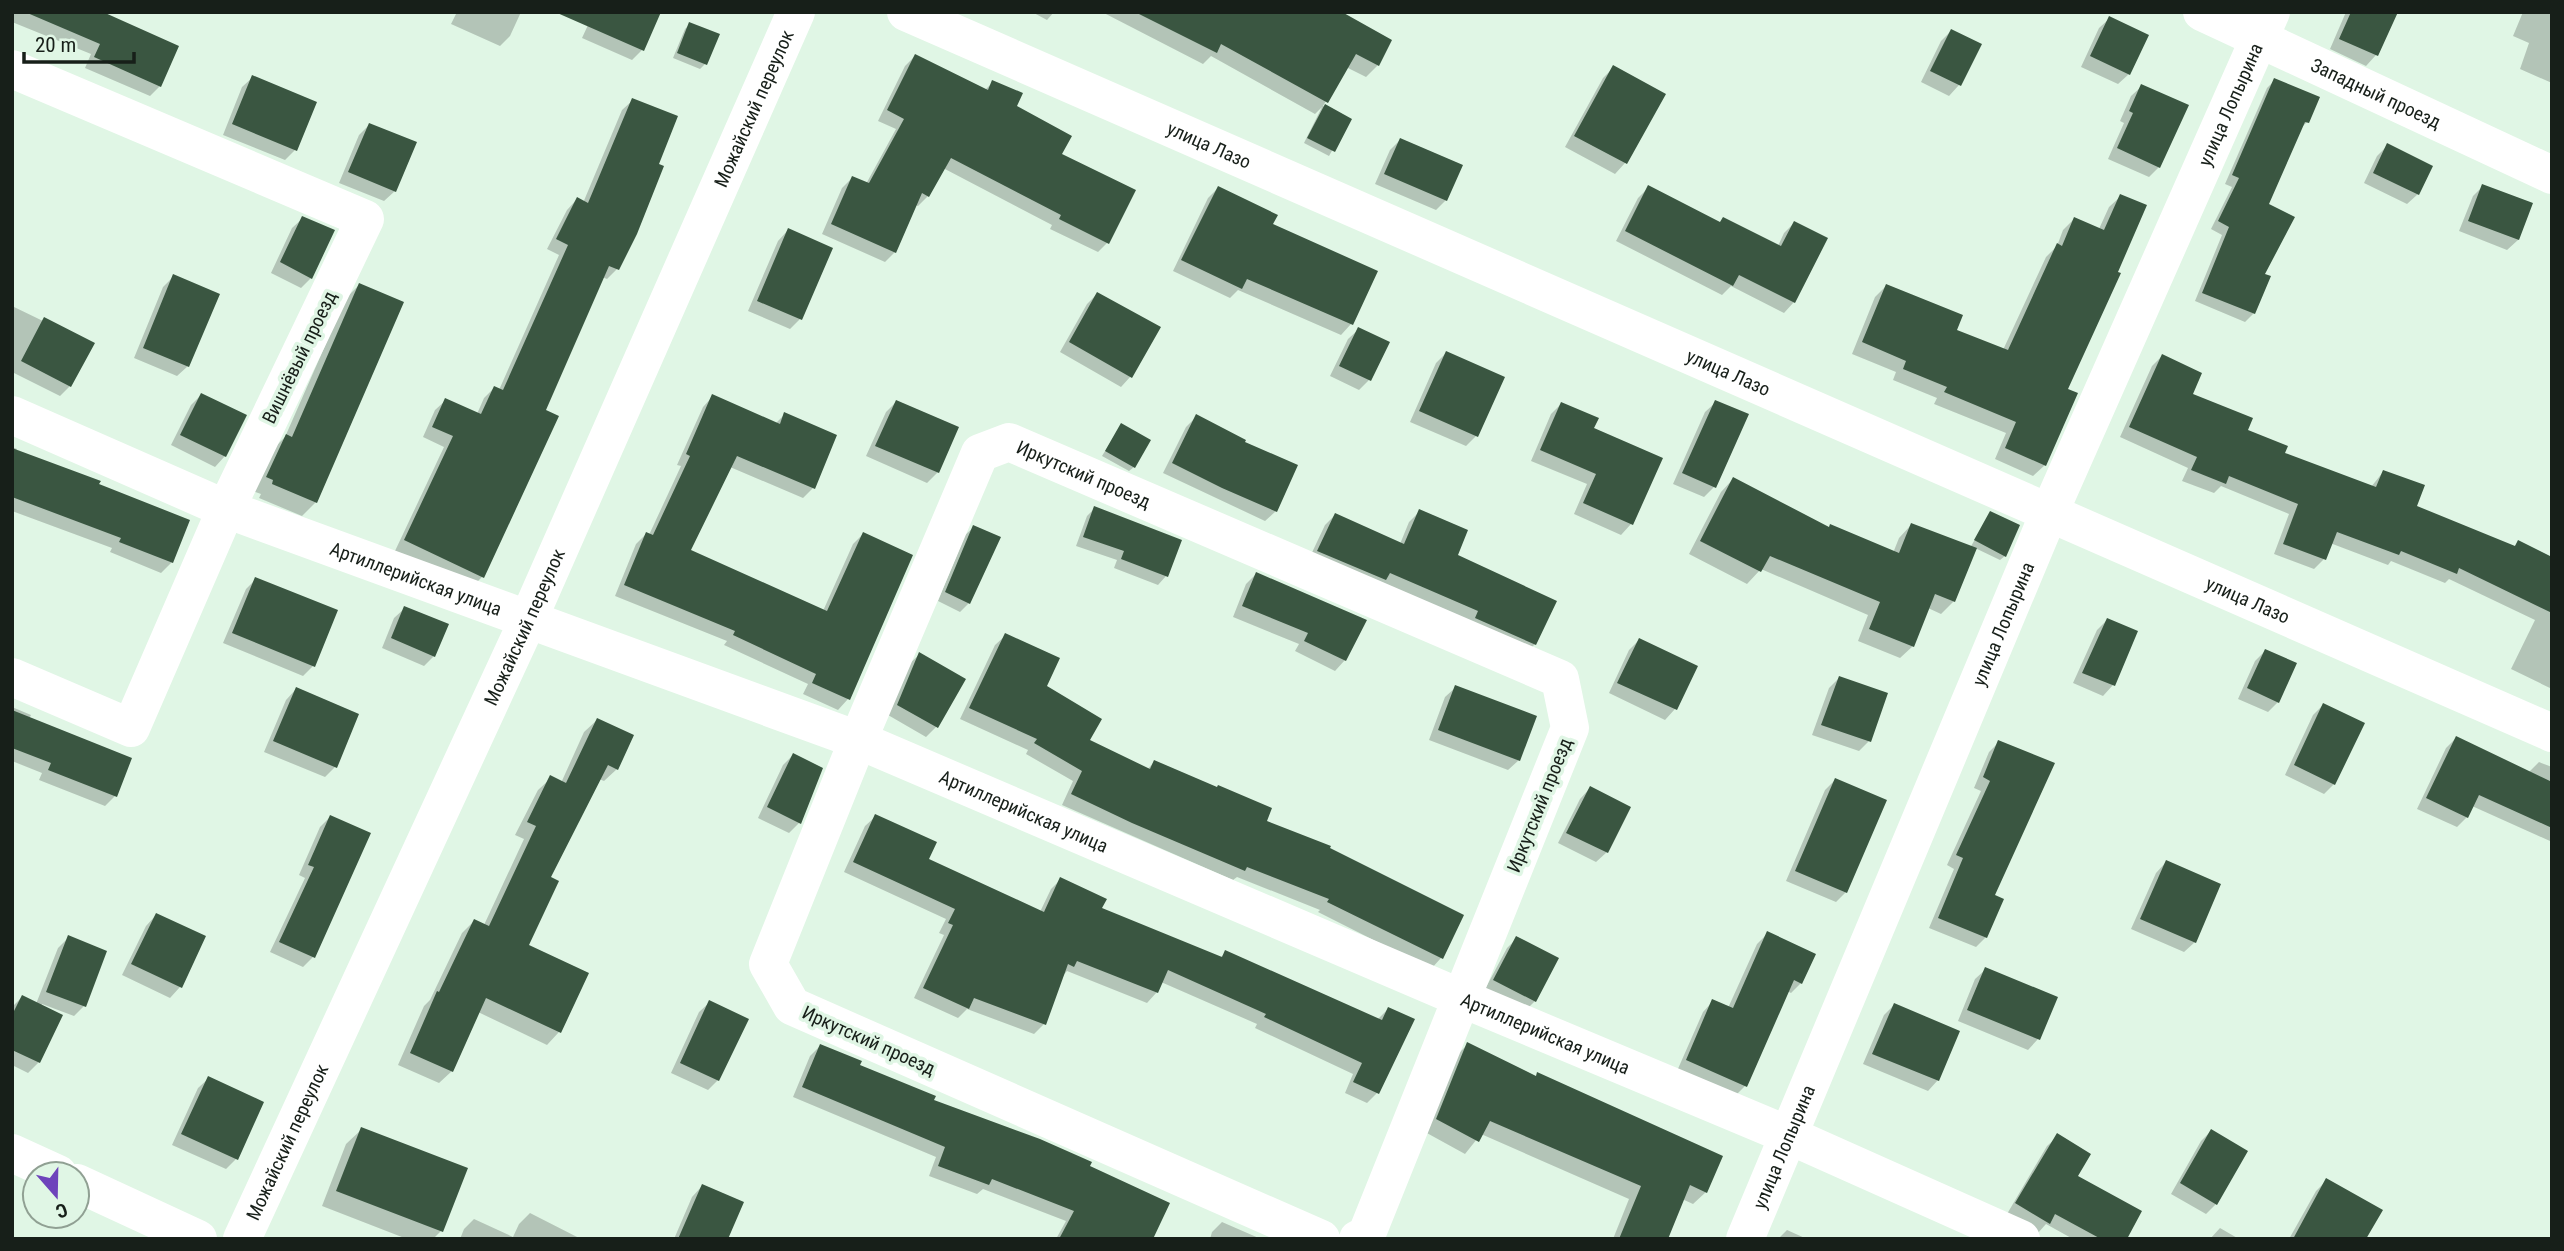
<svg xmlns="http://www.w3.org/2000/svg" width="2564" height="1251" viewBox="0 0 2564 1251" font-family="'Roboto Condensed',sans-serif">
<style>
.shadow{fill:#0003}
.building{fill:#3a5641}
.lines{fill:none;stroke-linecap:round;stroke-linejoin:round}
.street{stroke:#fff;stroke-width:38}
.secondary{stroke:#fff;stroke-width:38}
.labels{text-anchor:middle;stroke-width:7;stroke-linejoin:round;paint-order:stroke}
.street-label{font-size:19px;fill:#171f19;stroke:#e0f6e5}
</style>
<rect width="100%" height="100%" fill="#e0f6e5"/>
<path class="shadow" d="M12 12H98L160 86 150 96 85 68 91 54 12 22Z
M457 12H521L510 36 500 46 451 24Z
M594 12 642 50 632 60 582 38Z
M1032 12H1054L1047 20Z
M1102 12H1293L1378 65 1366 77 1346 67 1323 106 1350 119 1329 156 1304 143 1322 107 1315 114 1211 56 1203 64Z
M2346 12H2396L2376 55 2366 66 2330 49Z
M2523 12H2552V83L2520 69 2529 43 2513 36Z
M2110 18 2129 74 2118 84 2081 67 2099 28Z
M690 24 717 35 705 64 700 69 673 58 685 29Z
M1951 31 1979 44 1959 85 1949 96 1921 82 1941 41Z
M915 56 985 90 992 83 1060 155 1108 242 1098 252 1050 229 1052 225 943 168 928 196 918 206 915 205 895 252 885 262 822 234 842 188 852 178 866 184 896 129 878 121 905 66Z
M1614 67 1663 94 1625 163 1615 174 1565 147 1603 78Z
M253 77 295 150 285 160 223 135 242 87Z
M2275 80 2307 122 2299 130 2266 204 2262 274 2269 277 2254 313 2245 322 2195 301 2222 235 2211 229 2232 187 2225 184 2267 88Z
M2142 86 2159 167 2149 177 2108 159 2124 123 2120 121 2131 96Z
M633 100 617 269 607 279 602 277 544 411 482 577 472 587 395 551 444 447 423 437 435 410 446 400 477 414 484 398 494 388 499 390 559 255 547 249 567 210 577 199 583 203 622 110Z
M369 125 395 191 384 201 339 183 359 135Z
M1400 140 1446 200 1436 210 1375 184 1390 150Z
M2387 146 2418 194 2407 204 2364 183 2377 156Z
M2483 186 2531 204 2518 240 2507 250 2459 231 2473 196Z
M1218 188 1271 225 1375 272 1351 324 1341 335 1238 290 1230 298 1173 271 1208 198Z
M1648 188 1719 223 1778 246 1784 233 1794 223V302L1784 313 1731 286 1722 295 1616 241 1638 198Z
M2121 196 2045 465 2033 476 1995 459 2006 433 1934 404 1937 398 1893 380 1896 372 1852 354 1875 297 1886 286 1954 331 2003 350 2046 257 2057 246 2063 230 2074 219 2099 229 2109 207Z
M303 218 311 278 301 288 271 273 292 228Z
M788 230 800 319 790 329 748 311 778 241Z
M173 277 188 366 177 376 134 358 163 287Z
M359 285 316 502 302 516 259 498 261 494 253 491 273 449 285 437 346 298Z
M1097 294 1131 376 1121 387 1060 352 1087 304Z
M12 306 43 321 70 386 60 396 12 372Z
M1359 329 1369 380 1359 390 1330 376 1348 339Z
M1446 353 1476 436 1466 446 1410 422 1436 363Z
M2162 356 2191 395 2282 454 2371 487 2383 472 2415 507 2513 548 2518 542 2552 559V689L2511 669 2535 620 2449 579 2445 583 2391 561 2388 565 2330 543 2324 559 2314 569 2274 554 2289 514 2221 486 2214 493 2182 481 2188 468 2120 437 2152 366Z
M201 395 225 456 215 467 171 445 191 405Z
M713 396 775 424 785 414 813 488 803 498 730 467 688 551 823 611 853 544 863 534 911 556 848 699 838 710 803 694 808 684 724 645 727 641 615 596 636 544 646 534 649 535 681 466 677 465 703 407Z
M896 402 938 472 927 483 866 456 886 412Z
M1716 402 1714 487 1704 497 1673 484 1705 412Z
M1561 404 1592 429 1660 459 1631 524 1621 535 1574 514 1587 484 1531 461 1551 414Z
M1196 417 1276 511 1265 521 1163 473 1186 427Z
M1121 425 1134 467 1129 471 1102 456Z
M12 447 17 449 15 452 97 485 172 562 161 573 110 552 112 548 12 511Z
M1733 479 1828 528 1893 553 1899 538 1911 525 1970 548 1990 513 2005 556 2000 560 1975 548 1954 601 1941 614 1928 608 1913 646 1900 658 1858 641 1868 615 1761 569 1747 584 1689 554 1721 492Z
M1095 508 1180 541 1166 576 1158 585 1114 568 1117 560 1076 546 1087 516Z
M1420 511 1455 556 1535 644 1525 654 1308 561 1325 525 1335 515 1400 544 1409 522Z
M974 527 998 538 969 603 960 612 938 601 965 535Z
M1256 574 1345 660 1335 671 1295 651 1299 644 1233 617 1246 584Z
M256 579 313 666 303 676 223 643 246 589Z
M405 608 434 656 424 666 382 648 394 618Z
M2107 620 2136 632 2113 685 2103 696 2073 683 2097 630Z
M1006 635 1087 741 1147 770 1154 762 1264 822 1328 849 1462 915 1441 958 1431 969 1318 912 1320 910 1237 877 1233 880 1062 805 1073 781 1026 754 1028 750 960 719 995 645Z
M1639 640 1695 667 1675 709 1665 720 1609 693 1629 650Z
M2265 651 2278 702 2268 712 2238 699 2255 661Z
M920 654 964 679 936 727 926 737 888 715 909 664Z
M1839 678 1869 741 1859 751 1812 735 1829 688Z
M1456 687 1519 760 1508 770 1429 740 1445 697Z
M296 689 335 767 325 777 264 752 286 700Z
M2323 705 2334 784 2324 794 2285 775 2313 715Z
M12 707 31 715 29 719 115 796 105 806 39 780 42 773 12 761Z
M597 720 617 769 604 781 599 779 549 878 527 945 587 974 559 1032 547 1045 478 1012 452 1071 439 1083 398 1065 424 1006 430 1000 462 933 474 921 484 925 524 839 515 835 538 790 551 778 561 783 584 732Z
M2456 738 2528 773 2539 762 2552 767V839L2550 841 2472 806 2467 817 2457 827 2417 809 2446 748Z
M1999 742 1992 896 1986 937 1976 947 1929 928 1954 869 1947 865 1981 791 1974 788 1989 752Z
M793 755 799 823 789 833 758 818 783 765Z
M1835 780 1846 892 1836 902 1786 881 1825 790Z
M1590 788 1607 852 1596 862 1558 843 1580 799Z
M876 816 926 860 1040 912 1051 889 1061 879 1100 909 1220 958 1226 952 1377 1020 1388 1009 1377 1093 1367 1103 1345 1093 1353 1074 1255 1028 1257 1024 1161 982 1157 992 1147 1003 1067 971 1062 977 1044 1024 1034 1034 967 1009 958 1018 914 998 944 935 939 933 946 919 844 872 865 826Z
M330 817 313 957 303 967 270 952 305 878 299 875 320 827Z
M2166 862 2195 942 2184 952 2131 929 2156 873Z
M156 915 204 937 180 987 170 998 122 975 146 926Z
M1767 934 1801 983 1791 993 1787 991 1745 1086 1735 1096 1677 1071 1703 1012 1713 1001 1728 1008 1757 944Z
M69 937 84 1006 74 1016 42 1004 41 1007 61 1016 39 1062 28 1073 12 1065V1007L22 997 36 1004 58 948Z
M1517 938 1557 958 1535 1001 1524 1012 1484 991 1507 948Z
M1986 969 2055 998 2038 1039 2028 1050 1958 1021 1975 979Z
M710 1002 718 1080 708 1090 671 1073 699 1012Z
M1894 1005 1938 1080 1928 1091 1863 1064 1884 1015Z
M1468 1044 1706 1192 1693 1204 1682 1199 1666 1239H1613L1629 1199 1481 1134 1465 1154 1425 1132 1455 1057Z
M820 1046 932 1101 1088 1167 1151 1239H1056L1066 1221 983 1189 977 1194 929 1176 936 1157 793 1097 810 1056Z
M209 1078 236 1159 226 1169 172 1145 198 1088Z
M362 1129 441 1231 433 1239H407L322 1206 346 1144Z
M2211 1131 2216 1204 2206 1214 2171 1194 2201 1141Z
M2058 1136 2075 1177 2125 1239H2073L2046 1224 2038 1233 2007 1214 2047 1146Z
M2326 1181 2364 1239H2289L2316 1191Z
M702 1186 726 1239H674L692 1197Z
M530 1213 581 1239H460L464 1229 474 1219 513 1237 519 1224Z
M1222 1222 1261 1239H1210L1212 1232Z
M2220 1228 2239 1239H2210Z
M1787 1230 1807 1239H1778Z"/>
<path class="building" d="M25 12H103L179 46 161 87 94 57 100 44Z
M555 12H661L644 51Z
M1135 12H1342L1392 40 1379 66 1356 54 1328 103 1221 44 1217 53Z
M2351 12H2398L2378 56 2339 39Z
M2109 16 2149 35 2130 75 2090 56Z
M689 22 720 34 707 65 677 53Z
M1951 29 1982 44 1961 86 1930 71Z
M915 54 988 90 992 80 1023 93 1017 106 1072 136 1062 154 1136 190 1109 244 1059 219 1061 215 951 158 929 197 922 193 896 253 831 224 852 176 869 183 904 119 887 110Z
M1613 65 1666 94 1627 164 1574 136Z
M252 75 317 102 297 151 232 124Z
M2274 78 2320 97 2309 123 2305 122 2269 204 2295 217 2265 274 2271 276 2255 314 2202 293 2229 227 2218 221 2239 178 2232 175Z
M2141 84 2189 105 2160 168 2117 148 2133 113 2129 111Z
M632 98 678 116 659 164 664 166 637 234 619 270 609 266 546 410 559 416 484 578 404 540 453 436 432 427 445 398 481 414 494 386 503 390 568 245 556 239 577 197 588 203Z
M1325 104 1352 119 1335 152 1307 138Z
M369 123 417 142 396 192 348 172Z
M1400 138 1463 165 1447 201 1384 174Z
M2387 143 2433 166 2419 195 2373 173Z
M2482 184 2533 203 2519 240 2468 221Z
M1648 185 1720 222 1723 217 1781 246 1794 221 1828 238 1795 303 1739 275 1733 286 1625 231Z
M1218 186 1278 215 1273 224 1378 271 1353 325 1247 279 1242 289 1181 260Z
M2120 194 2147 205 2118 272 2121 273 2068 389 2078 393 2046 466 2005 448 2016 422 1944 392 1947 387 1903 369 1906 361 1862 342 1886 284 1963 315 1957 330 2008 350 2057 243 2062 246 2074 217 2104 230Z
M302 216 335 230 312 279 280 262Z
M788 228 833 248 802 320 757 301Z
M173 274 220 294 189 367 143 348Z
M359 283 404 302 317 503 272 484 273 480 266 477 286 434 292 437Z
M1097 292 1161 327 1132 378 1069 342Z
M44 317 95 343 71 387 21 361Z
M1358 327 1390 342 1371 381 1339 366Z
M1446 351 1505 377 1478 437 1419 411Z
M2162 354 2202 373 2193 394 2253 418 2248 430 2288 446 2285 453 2376 487 2383 470 2425 485 2417 506 2515 546 2518 540 2552 557V613L2459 568 2457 574 2401 551 2399 555 2337 532 2326 560 2283 544 2298 504 2229 476 2226 484 2191 470 2197 457 2129 427Z
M201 393 247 415 226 457 180 435Z
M712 394 780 424 784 412 837 435 815 489 737 456 691 550 827 611 863 532 913 555 850 700 812 683 816 674 733 635 735 631 624 585 646 532 653 535 690 456 686 454Z
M896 400 959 427 939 473 875 446Z
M1715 400 1749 414 1716 488 1682 473Z
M1561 402 1599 418 1594 428 1663 458 1633 525 1583 503 1596 474 1540 450Z
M1196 414 1246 440 1245 442 1298 465 1277 512 1222 488 1172 463Z
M1121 423 1151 440 1135 468 1105 451Z
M12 448 101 481 99 484 190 520 173 563 119 542 121 538 12 497Z
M1733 477 1829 527 1830 524 1899 553 1911 523 1977 548 1955 602 1935 594 1914 647 1869 629 1880 602 1770 556 1761 572 1700 541Z
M1094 506 1182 540 1168 577 1121 559 1124 551 1083 537Z
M1419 509 1468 530 1458 555 1557 601 1536 645 1475 618 1478 611 1390 573 1386 580 1317 551 1335 513 1404 544Z
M1990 511 2020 525 2006 557 1974 540Z
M973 525 1001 537 970 604 945 592Z
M1256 572 1367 620 1346 661 1304 641 1308 633 1242 606Z
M255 577 338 610 315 667 232 633Z
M404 606 449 624 435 657 391 638Z
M2107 618 2138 631 2115 686 2082 673Z
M1005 633 1060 658 1047 686 1102 719 1090 740 1150 769 1154 760 1217 787 1218 785 1272 808 1267 821 1331 846 1330 848 1464 915 1443 959 1327 902 1329 899 1247 867 1245 871 1132 823 1071 794 1082 771 1034 743 1037 739 969 708Z
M1639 638 1698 666 1677 710 1617 683Z
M2265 649 2297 663 2279 703 2247 688Z
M919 652 966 679 938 728 897 705Z
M1839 676 1888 693 1871 742 1821 725Z
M1455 685 1537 716 1520 761 1438 730Z
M296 687 359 714 337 768 273 741Z
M2323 703 2365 723 2335 785 2294 765Z
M12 710 132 758 117 797 48 770 51 763 12 748Z
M597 718 634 735 618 770 608 765 551 877 559 881 529 945 589 973 561 1033 486 998 453 1072 410 1053 437 991 439 992 474 919 489 926 536 826 527 822 550 775 566 783Z
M2456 736 2552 782V828L2479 795 2468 818 2426 798Z
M1998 740 2055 763 1995 895 2004 899 1987 938 1938 918 1963 858 1956 855 1990 781 1983 777Z
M793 753 823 768 801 824 767 807Z
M1835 778 1887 800 1847 893 1795 871Z
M1590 786 1631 807 1608 853 1566 833Z
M875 814 937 842 929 859 1044 912 1060 877 1107 899 1102 908 1222 957 1225 950 1382 1020 1388 1007 1415 1019 1379 1094 1353 1082 1362 1063 1264 1017 1266 1014 1168 970 1158 993 1077 961 1074 967 1068 964 1046 1025 974 998 969 1009 923 988 953 925 948 923 955 909 853 862Z
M330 815 371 833 315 958 279 942 314 867 308 865Z
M2166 860 2221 884 2196 943 2140 919Z
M156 913 206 936 182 988 131 964Z
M1767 931 1816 954 1802 984 1794 980 1747 1087 1686 1060 1712 999 1733 1008Z
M68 935 107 951 86 1007 46 992Z
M1516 936 1559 958 1536 1002 1493 980Z
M1985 967 2058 997 2040 1040 1967 1010Z
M22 995 63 1015 40 1063 12 1050V1015Z
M709 1000 749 1019 719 1081 680 1063Z
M1894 1003 1960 1031 1939 1081 1872 1054Z
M1467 1042 1536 1076 1537 1072 1723 1156 1707 1193 1690 1185 1668 1239H1619L1641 1186 1490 1121 1479 1142 1436 1119Z
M820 1044 862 1061 860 1065 936 1096 934 1100 1040 1139 1092 1162 1090 1166 1170 1203 1153 1239H1059L1074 1211 992 1179 989 1185 938 1166 945 1147 802 1087Z
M208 1076 264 1102 238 1160 181 1134Z
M361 1127 468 1168 443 1232 336 1191Z
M2211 1129 2248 1151 2217 1205 2180 1183Z
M2057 1133 2091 1154 2078 1176 2142 1211 2127 1239H2101L2055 1214 2050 1224 2015 1203Z
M2326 1178 2383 1210 2366 1239H2293Z
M702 1184 744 1202 728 1239H678Z"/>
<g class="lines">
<g class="street">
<path id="s1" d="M906 12 2552 733"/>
<path id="s2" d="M2202 12 2552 175"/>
<path d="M12 69 365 219 226 509 131 728 12 677"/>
<path id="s3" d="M12 415 226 509 858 740 1461 998 1788 1135 2021 1239"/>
<path id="s4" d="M1321 1239 792 1006 768 964 858 740 980 453 1009 442 1560 679 1570 728 1366 1236 1358 1239"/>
<path id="s5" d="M1745 1239 2050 511 2271 12"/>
</g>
<g class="secondary">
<path d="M12 1153 58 1174"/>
<path d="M77 1183 198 1239"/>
<path id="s6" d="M242 1239 528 620 796 12"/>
</g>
</g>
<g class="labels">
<g class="street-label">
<text dy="7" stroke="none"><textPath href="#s2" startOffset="192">Западный проезд</textPath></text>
<text dy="7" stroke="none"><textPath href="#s5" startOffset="1234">улица Лопырина</textPath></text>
<text dy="7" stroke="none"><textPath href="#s6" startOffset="1241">Можайский переулок</textPath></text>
<text dy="7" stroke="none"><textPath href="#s1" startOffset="331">улица Лазо</textPath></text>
<text transform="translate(299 357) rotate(-64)" y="7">Вишнёвый проезд</text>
<text dy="7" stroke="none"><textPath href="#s1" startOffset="898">улица Лазо</textPath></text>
<text dy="7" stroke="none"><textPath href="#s4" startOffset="1292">Иркутский проезд</textPath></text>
<text dy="7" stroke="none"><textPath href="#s3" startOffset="436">Артиллерийская улица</textPath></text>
<text dy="7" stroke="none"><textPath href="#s1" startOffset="1465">улица Лазо</textPath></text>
<text dy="7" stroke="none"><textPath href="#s5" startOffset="667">улица Лопырина</textPath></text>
<text dy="7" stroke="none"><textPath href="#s6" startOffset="674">Можайский переулок</textPath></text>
<text transform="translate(1539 805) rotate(-68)" y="7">Иркутский проезд</text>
<text dy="7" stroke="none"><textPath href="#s3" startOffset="1087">Артиллерийская улица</textPath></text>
<text dy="7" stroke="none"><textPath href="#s3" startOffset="1654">Артиллерийская улица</textPath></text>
<text transform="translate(869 1040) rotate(24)" y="7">Иркутский проезд</text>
<text dy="7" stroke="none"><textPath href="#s6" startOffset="107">Можайский переулок</textPath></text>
<text dy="7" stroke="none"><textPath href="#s5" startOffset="100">улица Лопырина</textPath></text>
</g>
</g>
<rect width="2564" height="1251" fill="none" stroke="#171f19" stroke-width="28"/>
<g transform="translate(56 1195) rotate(160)"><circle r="33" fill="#e0f6e5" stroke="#90a093" stroke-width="2"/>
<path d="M0-5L12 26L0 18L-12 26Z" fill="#6e43bb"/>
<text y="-10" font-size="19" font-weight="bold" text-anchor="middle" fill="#171f19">С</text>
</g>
<path d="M24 52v10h110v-10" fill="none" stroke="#171f19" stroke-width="3.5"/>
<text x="35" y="52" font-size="21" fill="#171f19" stroke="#e0f6e5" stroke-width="5" paint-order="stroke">20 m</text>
</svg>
